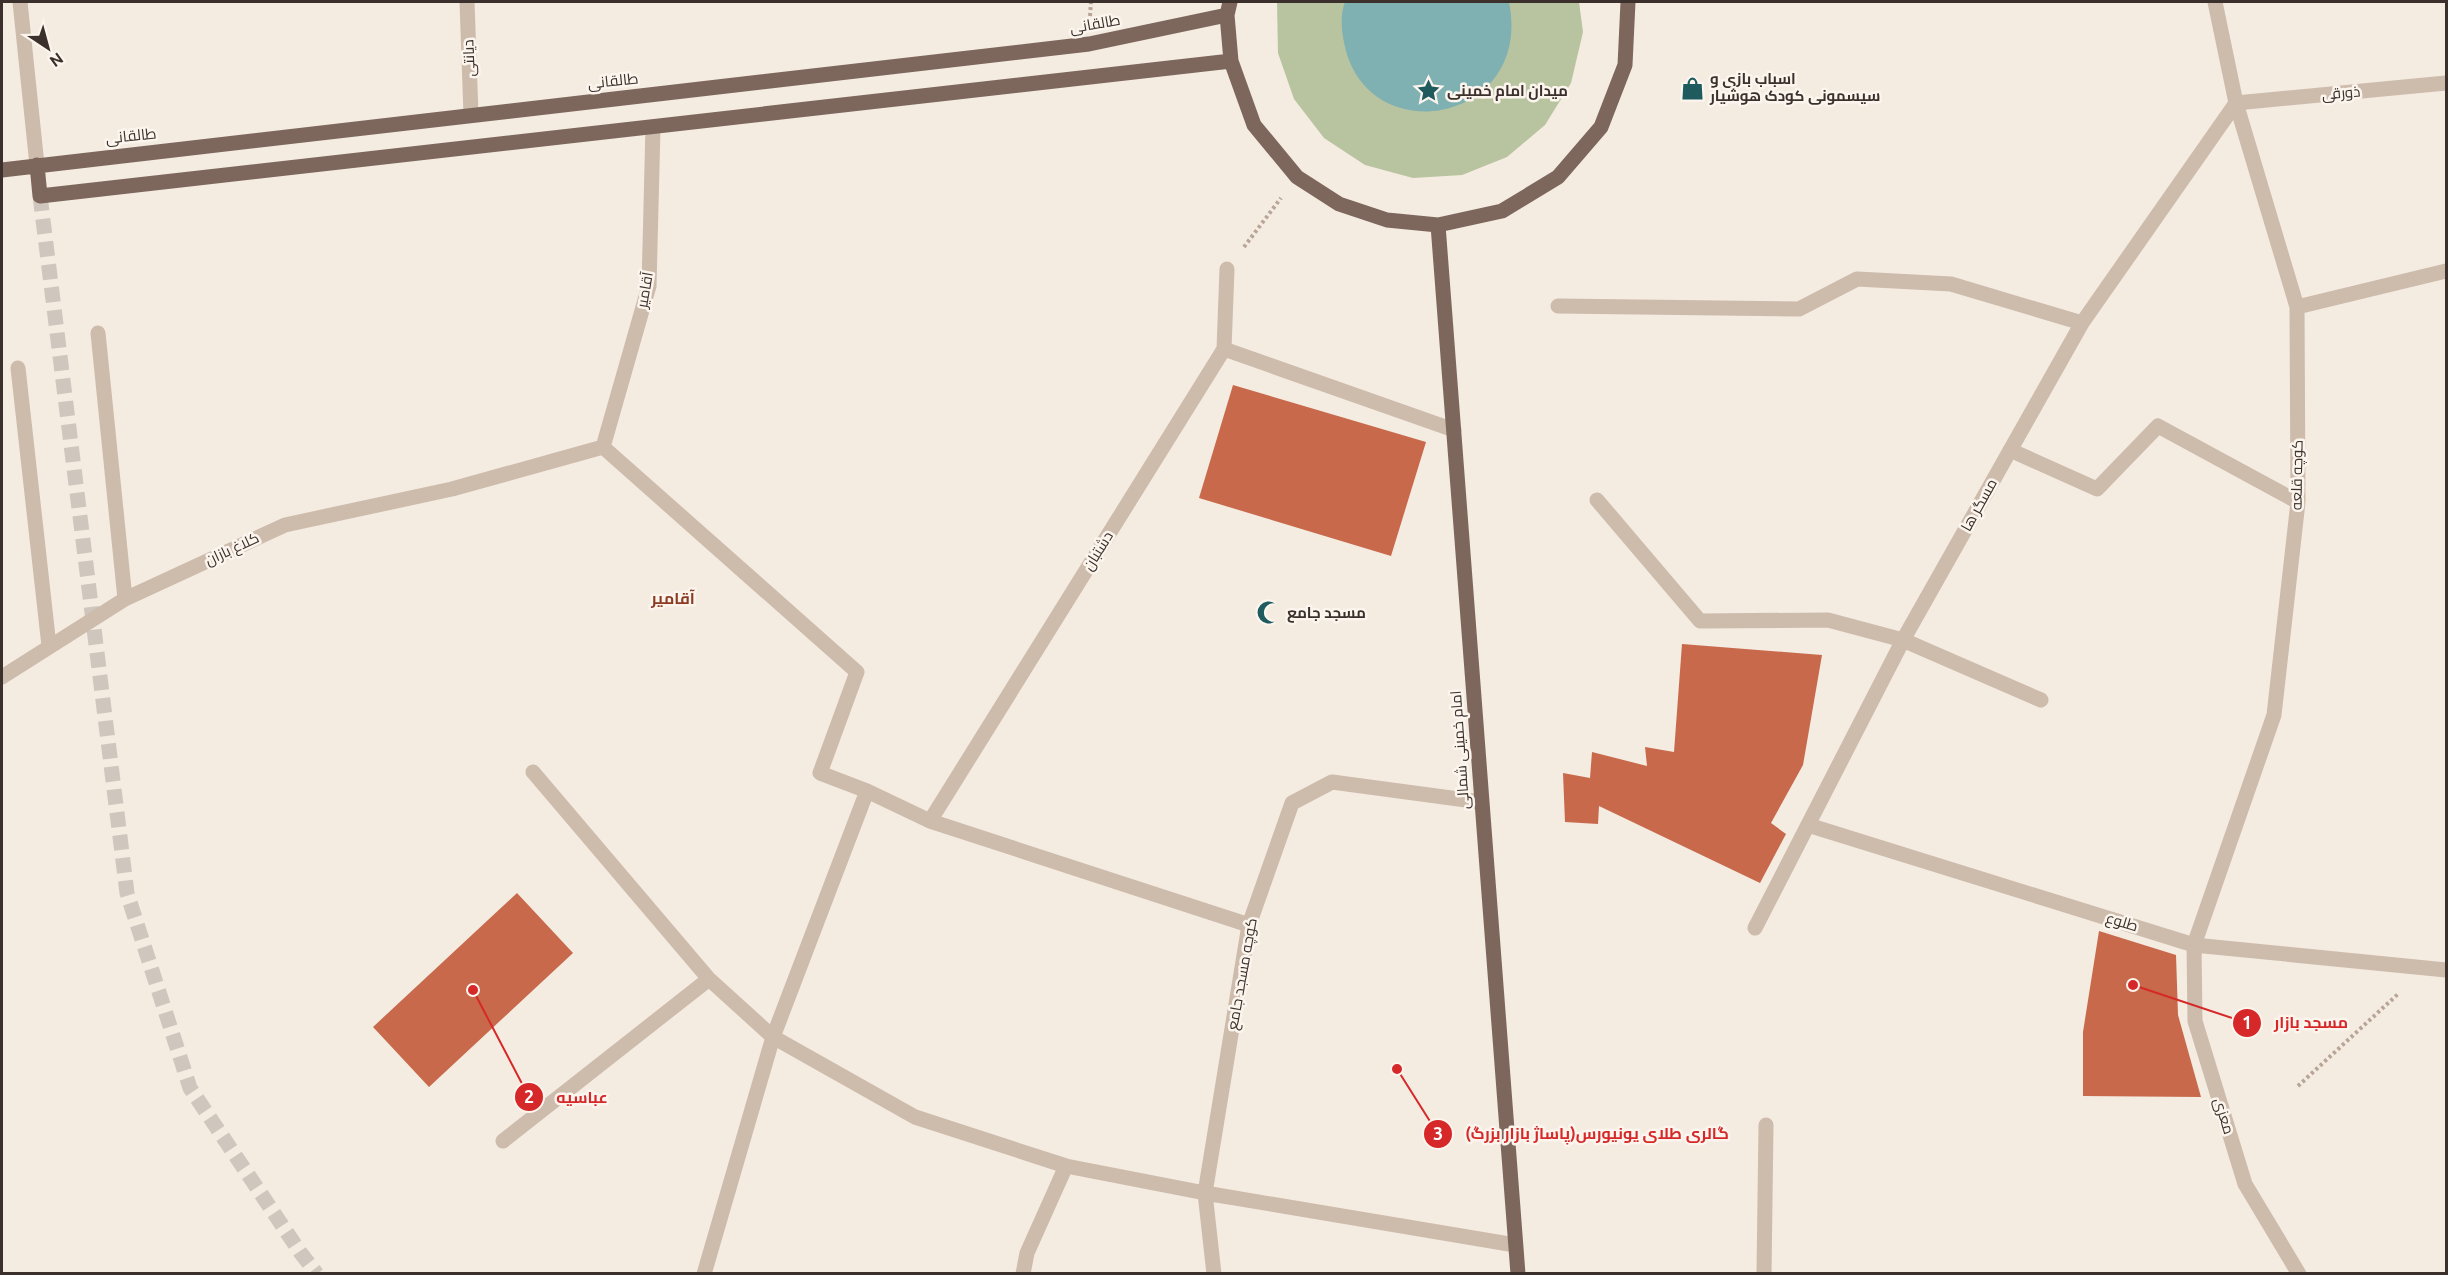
<svg xmlns="http://www.w3.org/2000/svg" width="2448" height="1275" viewBox="0 0 2448 1275" font-family="Ubuntu,Cairo,sans-serif">
<style>
.green{fill:#b8c4a0}
.water{fill:#7fb0b2}
.building{fill:#c8694b}
.lines{fill:none;stroke-linecap:round;stroke-linejoin:round}
.major-tunnel{stroke:#cfc6bd;stroke-width:15;stroke-dasharray:15 8;stroke-linecap:butt}
.path{stroke:#b9a596;stroke-width:4;stroke-dasharray:3 3;stroke-linecap:butt}
.minor{stroke:#cdbbac;stroke-width:15}
.major{stroke:#7d675c;stroke-width:15}
.labels{text-anchor:middle;stroke-width:5;stroke-linejoin:round;paint-order:stroke}
.street-label{font-size:15px;fill:#3b302b;stroke:#fbf5ee}
.poi-label{font-size:15px;font-weight:bold;fill:#3b302b;stroke:#fbf5ee;text-anchor:start}
.neighbourhood-label{font-size:16px;font-weight:bold;fill:#8c3b22;stroke:#fbf5ee}
.leader{fill:none;stroke:#d62828;stroke-width:2}
.callout-dot{fill:#d62828;stroke:#fbf5ee;stroke-width:2}
.mark-label{font-size:18px;text-anchor:middle;font-weight:bold;fill:#fff}
.callout-label{font-size:16px;text-anchor:middle;font-weight:bold;fill:#d62828;stroke:#fbf5ee;stroke-width:5;stroke-linejoin:round;paint-order:stroke}
</style>
<rect width="100%" height="100%" fill="#f4ebe1"/>
<path class="green" d="M1277 2H1579L1583 32 1571 83 1545 125 1507 157 1462 175 1413 178 1365 165 1324 138 1294 99 1278 53Z"/>
<path class="water" d="M1345 2H1509C1533 120 1374 152 1346 51 1342 36 1339 17 1345 2Z"/>
<path class="building" d="M1233 385 1426 442 1391 556 1199 498Z
M1682 644 1822 655 1803 765 1771 823 1786 834 1760 883 1599 806 1598 824 1565 822 1563 773 1590 778 1592 752 1647 766 1645 747 1674 752Z
M517 893 573 953 429 1087 373 1027Z
M2099 931 2176 955 2178 1015 2201 1097 2083 1096V1032Z"/>
<g class="lines">
<path class="major-tunnel" d="M40 196 127 893 190 1088 300 1252 317 1274"/>
<path class="path" d="M1090 16 1091 2
M1244 247 1281 198
M2298 1086 2398 994"/>
<path class="minor" d="M20 2 37 165
M467 2 471 115
M2215 2 2236 103 2297 307 2298 502 2274 715 2194 945 2195 1021 2245 1184 2299 1274
M2236 103 2446 83
M1558 306 1799 309 1857 279 1951 284 2082 323
M2297 307 2446 271
M98 333 125 599 285 525 452 489 603 447
M1224 349 1454 430
M18 368 49 646
M603 447 857 672 820 773 867 791 930 821 1249 925
M603 447 649 286 653 127
M2010 450 2097 489 2158 426 2298 502
M1597 500 1700 621 1828 620 1903 640 2041 700
M2 677 125 599
M533 772 709 979 773 1037 915 1117 1066 1166 1205 1193 1515 1245
M930 821 1224 349 1227 269
M1808 825 2194 945 2446 970
M1755 928 1903 640 2082 323 2236 103
M503 1141 709 979
M704 1274 773 1037 867 791
M1023 1274 1027 1253 1066 1166
M1214 1274 1205 1193 1249 925 1292 803 1332 782 1481 802
M1764 1274 1766 1125"/>
<path class="major" d="M1230 2 1227 15 1231 61 1254 125 1297 177 1339 204 1387 220 1438 225 1502 211 1558 177 1601 127 1625 65 1628 2
M37 165 40 196 1231 61
M2 170 1089 44 1227 15
M1438 225 1518 1274"/>
</g>
<defs>
<symbol id="shop-bare" viewBox="-9 -9 18 18"><path d="M-5-2.5h2.3a2.7 3.5 0 0 1 5.4 0H5L5.5 6h-11ZM-1.5-2.5h3a1.5 2.3 0 0 0-3 0Z" fill="#1f5a5e" stroke="#fbf5ee" stroke-width="2.5" paint-order="stroke"/></symbol>
<symbol id="sight-bare" viewBox="-9 -9 18 18"><path d="M0-6L1.8-2.2L6-1.7L2.9 1.2L3.7 5.4L0 3.3L-3.7 5.4L-2.9 1.2L-6-1.7L-1.8-2.2Z" fill="#1f5a5e" stroke="#fbf5ee" stroke-width="2.5" paint-order="stroke"/></symbol>
<symbol id="mosque-bare" viewBox="-9 -9 18 18"><path d="M3.5-4.9A6 6 0 1 0 3.5 4.9A5 5 0 1 1 3.5-4.9Z" fill="#1f5a5e" stroke="#fbf5ee" stroke-width="2.5" paint-order="stroke"/></symbol>
</defs>
<g fill-rule="evenodd">
<use href="#shop-bare" x="1676" y="72" width="33" height="33"/>
<use href="#sight-bare" x="1412" y="74" width="33" height="33"/>
<use href="#mosque-bare" x="1252" y="596" width="33" height="33"/>
</g>
<g class="labels">
<g class="street-label">
<text transform="translate(1095 24) rotate(-10)" y="5">طالقانی</text>
<text transform="translate(469 58) rotate(-92)" y="5">دیانتی</text>
<text transform="translate(613 81) rotate(-6)" y="5">طالقانی</text>
<text transform="translate(2341 93) rotate(-5)" y="5">ذورقی</text>
<text transform="translate(131 136) rotate(-6)" y="5">طالقانی</text>
<text transform="translate(645 290) rotate(-80)" y="5">آقامیر</text>
<text transform="translate(2297 475) rotate(-89)" y="5">کوچه قلعه</text>
<text transform="translate(1979 505) rotate(-61)" y="5">مسگر ها</text>
<text transform="translate(232 549) rotate(-25)" y="5">کلاغ بازان</text>
<text transform="translate(1098 551) rotate(-58)" y="5">دشتبان</text>
<text transform="translate(1460 750) rotate(-94)" y="5">امام خمینی شمالی</text>
<text transform="translate(2122 922) rotate(17)" y="5">طلوع</text>
<text transform="translate(1242 974) rotate(-80)" y="5">کوچه مسجد جامع</text>
<text transform="translate(2224 1116) rotate(73)" y="5">معزی</text>
</g>
<g class="poi-label">
<text x="1710" y="84">اسباب بازی و<tspan x="1710" dy="17">سیسمونی کودک هوشیار</tspan></text>
<text x="1447" y="96">میدان امام خمینی</text>
<text x="1287" y="618">مسجد جامع</text>
</g>
<g class="neighbourhood-label">
<text x="673" y="604">آقامیر</text>
</g>
</g>
<path class="leader" d="M2133 985L2247 1023M473 990L529 1097M1397 1069L1438 1134"/>
<g class="callout-dot">
<circle cx="2133" cy="985" r="6"/>
<circle cx="473" cy="990" r="6"/>
<circle cx="1397" cy="1069" r="6"/>
<circle cx="2247" cy="1023" r="15"/>
<circle cx="529" cy="1097" r="15"/>
<circle cx="1438" cy="1134" r="15"/>
</g>
<g class="mark-label">
<text x="2247" y="1029">1</text>
<text x="529" y="1103">2</text>
<text x="1438" y="1140">3</text>
</g>
<g class="callout-label">
<text x="2311" y="1028">مسجد بازار</text>
<text x="582" y="1103">عباسیه</text>
<text x="1597" y="1139">گالری طلای یونیورس(پاساژ بازار بزرگ)</text>
</g>
<rect width="2448" height="1275" fill="none" stroke="#3b302b" stroke-width="6"/>
<g transform="translate(48 48) rotate(144)" stroke="#fbf5ee" stroke-width="4.5" paint-order="stroke">
<path d="M0-4.5L10 22L0 15L-10 22Z" fill="#3b302b"/>
<text y="-9" font-size="16" font-weight="bold" text-anchor="middle" fill="#3b302b">N</text>
</g>
</svg>
